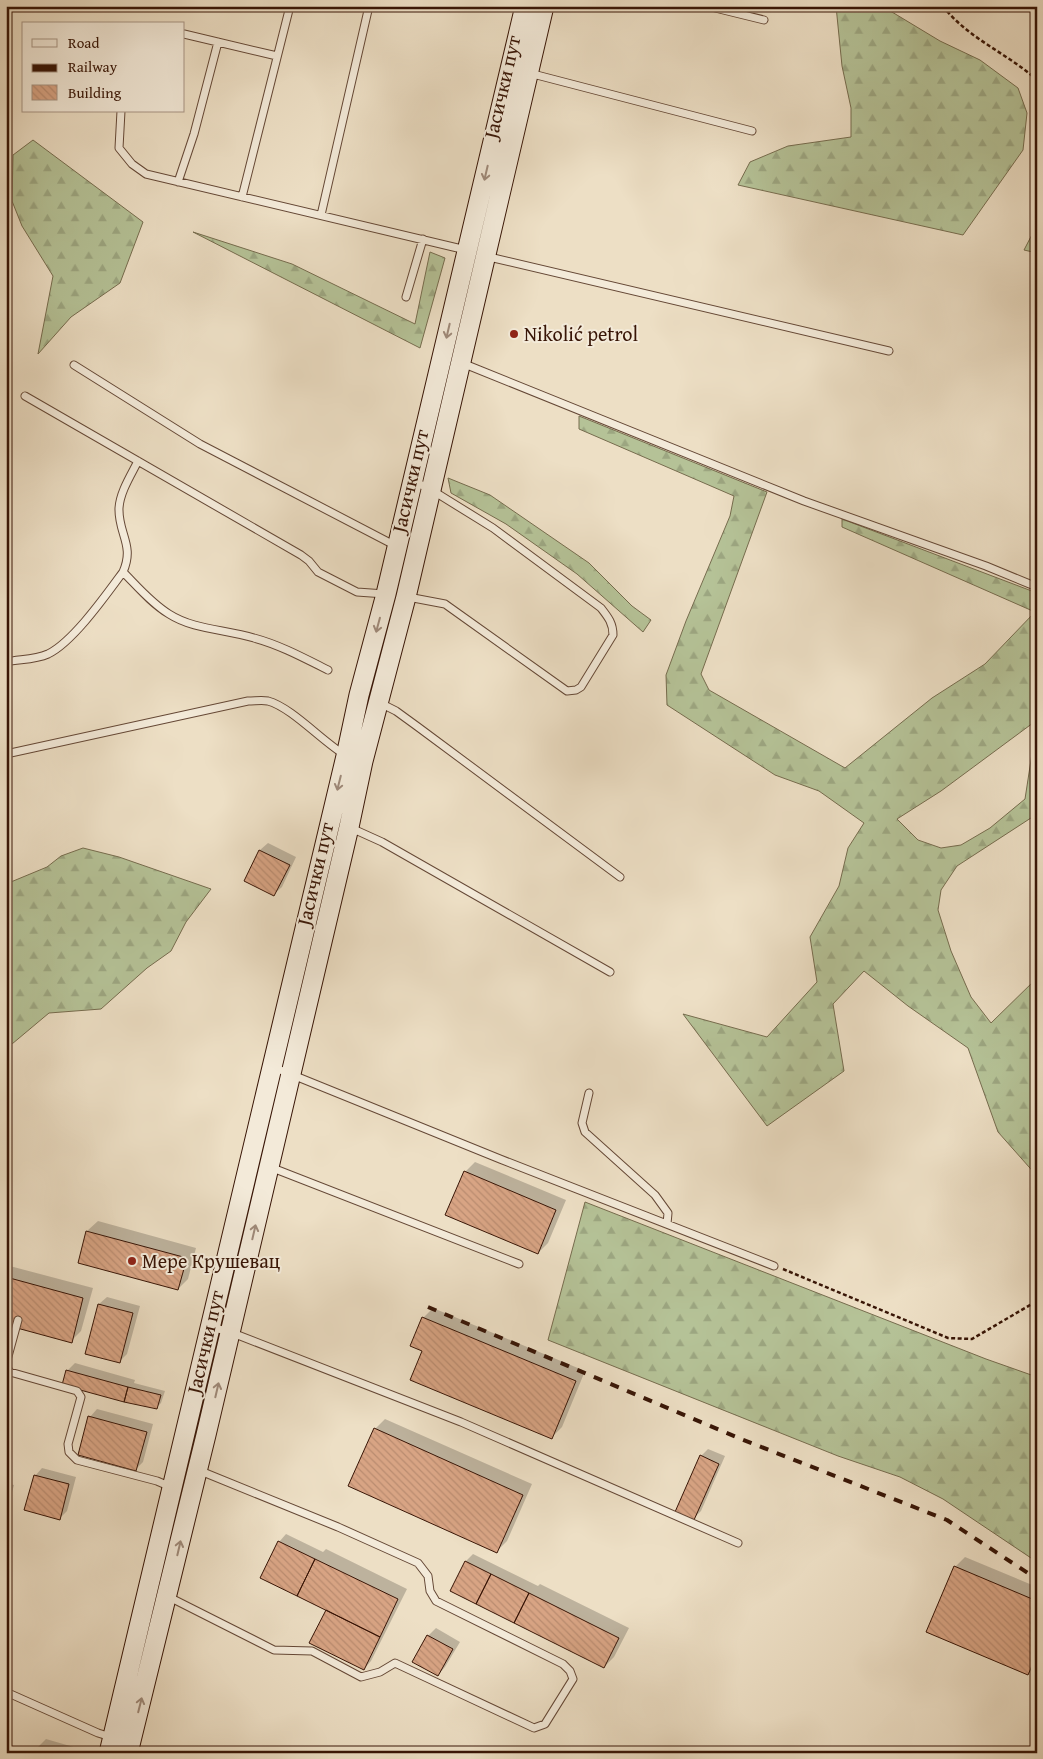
<svg xmlns="http://www.w3.org/2000/svg" width="1043" height="1759" viewBox="0 0 1043 1759" font-family="'Gentium Book Plus',serif">
<style>
.forest{fill:url(#forest-firs);stroke:#766c4e}
.shadow{fill:#0003}
.building{fill:url(#building-back-hatch);stroke:#381506}
.lines{fill:none;stroke-linecap:round;stroke-linejoin:round}
.service-casing{stroke:#654836;stroke-width:9}
.secondary-casing{stroke:#381506;stroke-width:21}
.path{stroke:#381506;stroke-width:2.5;stroke-dasharray:4 2.5;stroke-linecap:butt}
.service{stroke:#f3ead9;stroke-width:7}
.secondary{stroke:#f3ead9;stroke-width:19}
.rail{stroke:#381506;stroke-width:4;stroke-dasharray:9 9;stroke-linecap:butt}
.oneway{stroke:#9f8a7a}
.poi-dot{fill:#8f2418;stroke:#f3ead9;stroke-width:2}
.labels{text-anchor:middle;stroke-width:4;stroke-linejoin:round;paint-order:stroke}
.street-label{font-size:20px;fill:#381506;stroke:#f3ead9}
.poi-label{font-size:20px;fill:#381506;stroke:#f3ead9;text-anchor:start}
</style>
<defs>
<pattern id="forest-firs" width="22" height="20" patternUnits="userSpaceOnUse" patternTransform="scale(1.25)"><rect width="22" height="20" fill="#b5c297"/><path d="M5 1l3.5 6h-7zM16 11l3.5 6h-7z" fill="#9ca681"/></pattern>
<pattern id="building-back-hatch" width="6" height="6" patternUnits="userSpaceOnUse" patternTransform="scale(1.25)"><rect width="6" height="6" fill="#d8a484"/><path d="M-1 5l2 2M0 0l6 6M5-1l2 2" fill="none" stroke="#ba8c70"/></pattern>
</defs>
<rect width="100%" height="100%" fill="#eddfc5"/>
<filter id="stains"><feTurbulence type="fractalNoise" baseFrequency=".004" numOctaves="4"/><feColorMatrix values="0 0 0 0 .2 0 0 0 0 .09 0 0 0 0 .02 0 0 0 .5 -.17"/></filter>
<radialGradient id="worn" r=".72"><stop offset=".6" stop-color="#630" stop-opacity="0"/><stop offset="1" stop-color="#630" stop-opacity=".3"/></radialGradient>
<path class="forest" d="M836 6H880L887 9 940 41 980 60 1018 88 1027 113 1023 150 963 235 738 185 750 162 788 146 851 137V108L842 66Z
M33 140 143 222 120 283 71 317 38 354 53 276 22 226 12 201 13 155Z
M1037 225V253L1024 250Z
M193 232 292 264 415 324 430 252 445 258 420 348Z
M579 416 767 492 701 674 709 690 845 768 932 698 985 664 1035 612 842 527V519L1037 593V720L941 791 897 819 918 840 941 848 961 845 990 828 1025 799 1037 721V803L1034 816 957 866 941 890 938 910 951 951 971 997 991 1023 1035 980 1037 990V1176L998 1132 968 1048 908 1006 864 971 833 1004 844 1071 767 1126 683 1014 767 1037 817 982 810 937 839 886 848 848 864 823 819 791 775 775 667 705 666 675 686 621 730 516 734 496 579 429Z
M448 478 490 495 589 563 632 606 651 620 643 632 577 574 506 524 451 493Z
M83 848 119 857 211 889 186 922 171 951 147 968 101 1009 49 1013 6 1049V884L47 867 61 856Z
M585 1202 986 1359 1037 1377V1562L943 1499 900 1477 838 1456 548 1340Z"/>
<path class="shadow" d="M268 843 296 857 282 887 274 894 246 880 260 850Z
M475 1162 566 1200 548 1243 538 1253 465 1172Z
M98 1221 196 1248 188 1279 178 1289 87 1231Z
M6 1265 93 1288 81 1331 71 1341 6 1324Z
M107 1297 140 1306 127 1354 119 1362 99 1304Z
M433 1308 585 1371 562 1427 552 1437 424 1350 423 1318Z
M75 1363 135 1380 134 1383 165 1391 161 1403 156 1408 67 1371Z
M97 1409 153 1424 143 1462 136 1469 90 1417Z
M385 1419 532 1484 507 1541 497 1551 375 1429Z
M708 1449 725 1456 701 1511 693 1519 701 1456Z
M42 1468 76 1477 67 1511 60 1518 35 1476Z
M6 1483 14 1485 6 1514Z
M286 1534 323 1552 326 1549 407 1589 371 1661 364 1669 327 1610 279 1542Z
M473 1554 538 1586 540 1584 629 1628 614 1657 604 1667 466 1561Z
M965 1557 1037 1587V1665L1028 1674 955 1567Z
M436 1628 460 1642 445 1667 438 1675 428 1636Z
M46 1739 84 1750 83 1753H35L36 1749Z"/>
<path class="building" d="M259 850 290 865 274 896 244 881Z
M464 1171 556 1210 538 1254 445 1215Z
M86 1231 187 1258 178 1290 78 1263Z
M6 1277 83 1298 72 1343 6 1325Z
M98 1304 133 1313 120 1363 85 1354Z
M422 1317 576 1381 552 1439 410 1380 422 1351 410 1346Z
M66 1370 128 1387 124 1402 62 1385Z
M128 1387 161 1395 157 1409 124 1402Z
M88 1416 147 1432 136 1471 78 1455Z
M374 1428 523 1495 497 1553 348 1486Z
M700 1455 719 1464 694 1520 675 1512Z
M34 1475 69 1484 60 1520 24 1510Z
M278 1541 315 1559 297 1596 260 1578Z
M315 1559 398 1599 380 1637 297 1596Z
M465 1561 491 1574 476 1604 450 1591Z
M954 1566 1037 1601V1654L1028 1675 926 1632Z
M491 1574 529 1593 514 1623 476 1604Z
M529 1593 619 1638 604 1668 514 1623Z
M326 1610 380 1637 364 1670 309 1643Z
M427 1635 453 1649 438 1676 412 1662Z
M35 1748 50 1753H33Z"/>
<g class="lines">
<defs>
<path id="service" d="M707 6 764 20
M184 34 277 56
M529 73 752 131
M121 111 119 148 132 164 146 174 466 250
M178 182 194 134 218 42
M242 197 290 6
M321 215 369 6
M485 256 889 351
M406 297 423 239
M462 363 804 501 986 566 1037 587
M74 365 200 444 396 546
M25 396 301 555 309 561 318 572 357 592 385 594
M123 572C137 586 151 603 169 614 194 630 225 629 254 638 280 645 304 658 328 670
M408 597 445 604 567 691 576 690 581 687 613 635C613 623 608 617 601 608L493 528 430 489 413 481
M6 662C20 659 34 660 48 654 73 642 106 595 123 572 135 545 118 534 119 508 120 492 131 475 138 461
M380 703 396 711 418 727 620 877
M6 754 248 701C255 701 262 700 268 701 291 707 323 742 345 755
M351 828 382 842 610 972
M273 1067 500 1159 774 1266
M589 1093 582 1123 585 1132 655 1195 668 1213 667 1224
M270 1167 519 1264
M18 1320 7 1360V1368L10 1372 77 1391 81 1397 68 1444 69 1452 77 1460 157 1481 171 1487
M211 1327 230 1332 461 1422 738 1543
M169 1597 274 1650 312 1651 361 1677 380 1672 395 1663 534 1728 545 1724 573 1679 570 1671 563 1664 436 1601 430 1591 428 1576 418 1563 338 1527 198 1470
M6 1692 98 1733 111 1737"/>
<path id="secondary" d="M109 1753 346 756 359 695 386 594 525 6
M128 1753 206 1435 349 827 363 761 406 597 544 6"/>
</defs>
<use href="#service" class="service-casing"/>
<use href="#secondary" class="secondary-casing"/>
<path class="path" d="M943 6C967 38 1007 53 1037 80
M783 1269 948 1338 972 1339 1037 1301"/>
<use href="#service" class="service"/>
<use href="#secondary" class="secondary"/>
<path class="rail" d="M428 1307 741 1439 947 1520 1037 1579"/>
</g>
<defs><path id="oneway-shaft" d="M-6 0H5M1.5-3L5.5 0L1.5 3" fill="none" stroke-width="1.6" stroke-linecap="round" stroke-linejoin="round" transform="scale(1.25)"/></defs>
<g class="oneway">
<use href="#oneway-shaft" transform="translate(486 173) rotate(103)"/>
<use href="#oneway-shaft" transform="translate(448 331) rotate(103)"/>
<use href="#oneway-shaft" transform="translate(378 625) rotate(105)"/>
<use href="#oneway-shaft" transform="translate(339 783) rotate(104)"/>
<use href="#oneway-shaft" transform="translate(254 1232) rotate(-77)"/>
<use href="#oneway-shaft" transform="translate(217 1390) rotate(-77)"/>
<use href="#oneway-shaft" transform="translate(179 1548) rotate(-77)"/>
<use href="#oneway-shaft" transform="translate(140 1705) rotate(-76)"/>
</g>
<g class="poi-dot">
<circle cx="514" cy="334" r="5"/>
<circle cx="132" cy="1261" r="5"/>
</g>
<g class="labels">
<g class="street-label">
<text transform="translate(502 87) rotate(-77)" y="7">Јасички пут</text>
<text transform="translate(410 481) rotate(-77)" y="7">Јасички пут</text>
<text transform="translate(315 874) rotate(-77)" y="7">Јасички пут</text>
<text transform="translate(205 1342) rotate(-77)" y="7">Јасички пут</text>
</g>
<g class="poi-label">
<text x="524" y="341">Nikolić petrol</text>
<text x="142" y="1268">Мере Крушевац</text>
</g>
</g>
<rect width="1043" height="1759" fill="none" stroke="#eddfc5" stroke-width="25"/>
<rect x="8" y="8" width="1028" height="1744" fill="none" stroke="#381506" stroke-width="2.5"/>
<rect x="12" y="12" width="1018" height="1734" fill="none" stroke="#381506"/>
<rect x="22" y="22" width="162" height="90" fill="#f3ead9" stroke="#a89585"/>
<rect x="32" y="39" width="25" height="8" fill="#f3ead9" stroke="#a89585"/>
<text x="68" y="48" font-size="15" fill="#381506">Road</text>
<rect x="32" y="64" width="25" height="8" fill="#381506" stroke="#a89585"/>
<text x="68" y="72" font-size="15" fill="#381506">Railway</text>
<rect x="32" y="85" width="25" height="15" fill="url(#building-back-hatch)" stroke="#a89585"/>
<text x="68" y="98" font-size="15" fill="#381506">Building</text>
<rect width="100%" height="100%" filter="url(#stains)"/>
<rect width="100%" height="100%" fill="url(#worn)"/>
</svg>
